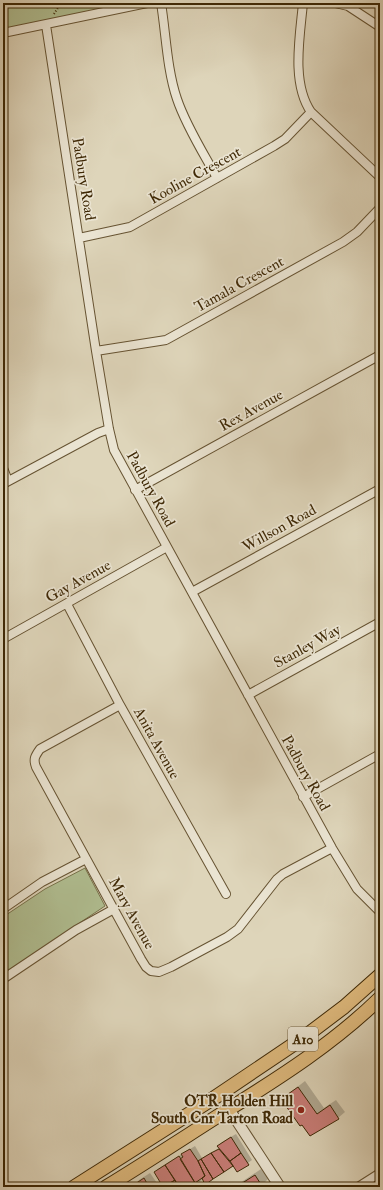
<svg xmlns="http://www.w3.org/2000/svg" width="383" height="1190" viewBox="0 0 383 1190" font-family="'IM FELL Double Pica',serif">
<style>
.green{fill:#b0be91;stroke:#77734b}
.shadow{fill:#0003}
.building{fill:#c97d78;stroke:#3e2805}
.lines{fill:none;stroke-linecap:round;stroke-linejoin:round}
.minor-casing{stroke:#665332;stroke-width:10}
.tertiary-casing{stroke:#665332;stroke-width:12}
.trunk-casing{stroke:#3e2805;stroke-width:15}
.path{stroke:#3e2805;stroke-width:2;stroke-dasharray:1 2;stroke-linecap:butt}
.minor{stroke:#eae4d2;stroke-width:8}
.tertiary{stroke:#eae4d2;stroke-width:10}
.trunk{stroke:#dfba7d;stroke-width:13}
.poi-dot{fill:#8f2418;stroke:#eae4d2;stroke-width:1.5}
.labels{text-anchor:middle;stroke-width:3.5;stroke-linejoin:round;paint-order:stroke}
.shield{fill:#eae4d2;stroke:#726042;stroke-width:1}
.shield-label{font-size:14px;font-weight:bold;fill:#3e2805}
.street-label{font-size:15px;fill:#3e2805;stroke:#eae4d2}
.poi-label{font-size:15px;font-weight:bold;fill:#3e2805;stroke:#eae4d2;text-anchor:end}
</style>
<rect width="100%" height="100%" fill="#ded5ba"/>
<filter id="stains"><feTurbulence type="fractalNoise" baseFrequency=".005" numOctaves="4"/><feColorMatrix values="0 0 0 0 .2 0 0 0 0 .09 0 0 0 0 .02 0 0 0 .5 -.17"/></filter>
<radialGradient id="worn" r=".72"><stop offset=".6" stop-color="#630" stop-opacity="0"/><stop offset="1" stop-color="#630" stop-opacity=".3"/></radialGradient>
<path class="green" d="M3 3H145L3 30Z
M85 868 105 906 3 974V917L45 889Z"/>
<path class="shadow" d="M305 1081 324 1108 336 1100 345 1112 338 1118 310 1135 282 1099Z
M236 1134 252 1160 237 1171 233 1164 206 1183 203 1179 194 1187H129L134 1185 139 1180 150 1173 159 1186 162 1183 155 1172 159 1168 195 1146 202 1158 219 1148 218 1146 222 1142Z
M261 1169 268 1179 260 1187H234Z"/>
<path class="building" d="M298 1087 317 1114 330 1105 339 1119 310 1136 302 1125 300 1126 281 1099Z
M231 1137 241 1153 230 1161 217 1146Z
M190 1149 198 1161 205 1176 195 1183 180 1159 183 1157 181 1154Z
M219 1149 233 1166 224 1172 211 1153Z
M211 1153 224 1172 213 1179 201 1159Z
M241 1153 249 1165 237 1172 230 1161Z
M179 1156 197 1186 195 1187H179L165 1165Z
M201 1159 213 1179 205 1185 202 1178 205 1176 198 1161Z
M165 1165 175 1180 163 1187 154 1172Z
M255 1175 262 1186 236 1187Z
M144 1178 149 1187H132V1186Z
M175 1180 179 1187H164Z"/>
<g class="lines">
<defs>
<path id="minor" d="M161 3C166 34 167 70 177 99 186 126 204 154 217 178
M303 3C300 36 291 83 311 112L380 177
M335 3 348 6 380 27
M46 25 96 351 109 429 114 450 332 848 357 889 380 912
M3 33 147 3
M79 238 130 227 274 146 285 139 311 112
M96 351 166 340 343 242 357 232 380 208
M3 468 8 481
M3 484 98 433 109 429
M135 490 380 355
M192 592 380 489
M67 604 120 705 226 894
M3 639 167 547
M248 695 380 622
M120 705 40 749C35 756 33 759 36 767L141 959 146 967 151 971 159 972 171 967 227 937 238 929 277 879 283 874 332 848
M303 797 380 754
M3 909 42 882 86 859
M3 979 76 930 114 909
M358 1187 380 1173"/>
<path id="tertiary" d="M229 1109 280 1187"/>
<path id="trunk" d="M74 1187 214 1098 303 1038 344 1007 380 975
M106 1187C147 1162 188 1135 229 1109 282 1076 335 1042 380 998"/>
</defs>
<use href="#minor" class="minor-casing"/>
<use href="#tertiary" class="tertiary-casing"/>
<use href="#trunk" class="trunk-casing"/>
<path class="path" d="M54 14 61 3"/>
<use href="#minor" class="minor"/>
<use href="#tertiary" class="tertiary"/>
<use href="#trunk" class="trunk"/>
</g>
<circle class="poi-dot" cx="301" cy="1110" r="4"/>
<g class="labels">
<rect class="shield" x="288" y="1027" width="30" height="24" rx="3"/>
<g class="shield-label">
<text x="303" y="1044">A10</text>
</g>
<g class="street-label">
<text transform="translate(195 175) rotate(-29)" y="5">Kooline Crescent</text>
<text transform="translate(84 179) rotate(81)" y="5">Padbury Road</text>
<text transform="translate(239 284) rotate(-29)" y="5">Tamala Crescent</text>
<text transform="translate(251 410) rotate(-29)" y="5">Rex Avenue</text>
<text transform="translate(151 489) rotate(61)" y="5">Padbury Road</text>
<text transform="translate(279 528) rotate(-29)" y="5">Willson Road</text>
<text transform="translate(78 581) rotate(-29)" y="5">Gay Avenue</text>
<text transform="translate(307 646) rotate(-29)" y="5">Stanley Way</text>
<text transform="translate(157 743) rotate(61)" y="5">Anita Avenue</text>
<text transform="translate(306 773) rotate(61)" y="5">Padbury Road</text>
<text transform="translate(132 913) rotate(61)" y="5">Mary Avenue</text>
</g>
<g class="poi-label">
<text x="293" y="1106">OTR Holden Hill<tspan x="293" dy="17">South Cnr Tarton Road</tspan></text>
</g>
</g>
<rect width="383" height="1190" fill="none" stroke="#ded5ba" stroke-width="16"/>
<rect x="4" y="4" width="375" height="1182" fill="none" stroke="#3e2805" stroke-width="2"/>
<rect x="8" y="8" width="367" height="1174" fill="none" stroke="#3e2805"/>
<rect width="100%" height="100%" filter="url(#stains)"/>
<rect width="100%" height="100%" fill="url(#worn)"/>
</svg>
